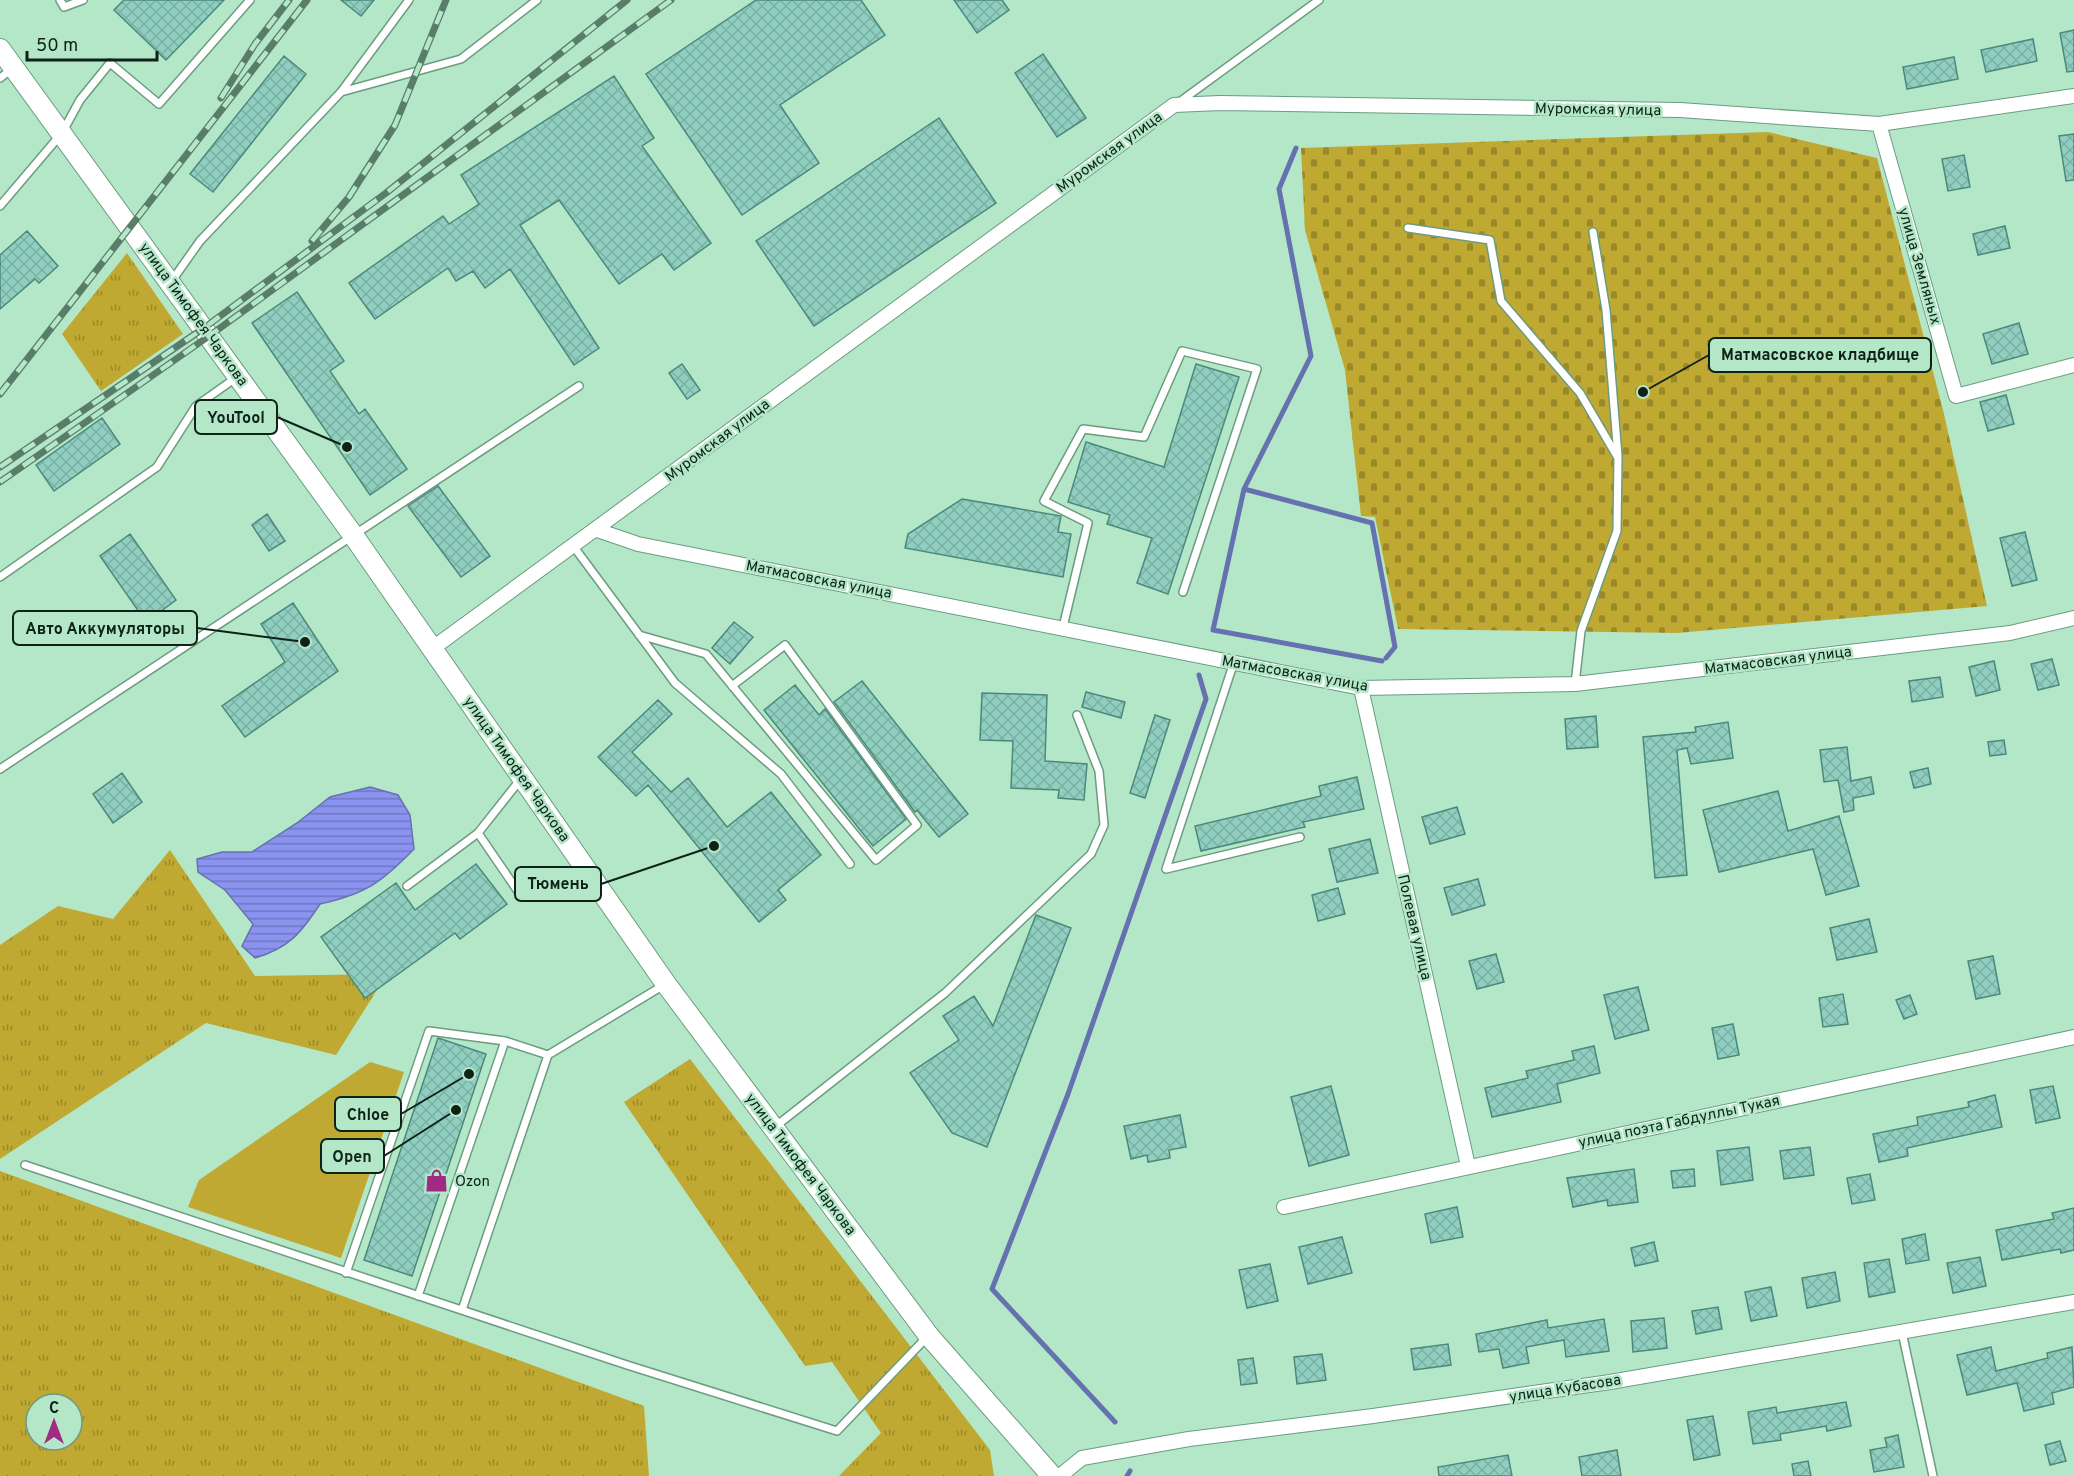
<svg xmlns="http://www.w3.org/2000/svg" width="2074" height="1476" viewBox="0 0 2074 1476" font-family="Overpass,sans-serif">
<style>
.grass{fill:url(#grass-tufts);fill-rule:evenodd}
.cemetery{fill:url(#cemetery-stones)}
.park{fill:#bfa932}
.water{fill:url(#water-rules);stroke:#6671af;stroke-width:1.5}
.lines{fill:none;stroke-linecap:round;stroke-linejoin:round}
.stream{stroke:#6671af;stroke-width:5}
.building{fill:url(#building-cross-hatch);stroke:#4b897c;stroke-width:1.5}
.lane-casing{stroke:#6b9c80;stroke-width:10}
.street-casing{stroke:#6b9c80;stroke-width:16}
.secondary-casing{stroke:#6b9c80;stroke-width:22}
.lane{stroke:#fff;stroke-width:7}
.street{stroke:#fff;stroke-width:14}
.secondary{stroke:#fff;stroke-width:20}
.rail-casing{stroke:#5a7d69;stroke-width:7}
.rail{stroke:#b3e7c8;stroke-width:4.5;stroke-dasharray:14;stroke-linecap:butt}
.labels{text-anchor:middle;stroke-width:5;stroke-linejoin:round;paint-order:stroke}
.street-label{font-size:15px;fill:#0e2217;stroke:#b3e7c8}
.poi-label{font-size:15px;fill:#0e2217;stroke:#b3e7c8;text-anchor:start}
.leader{fill:none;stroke:#0e2217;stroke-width:2}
.callout-dot{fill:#0e2217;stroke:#b3e7c8;stroke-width:2}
.callout{fill:#b3e7c8;stroke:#0e2217;stroke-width:2}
.callout-label{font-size:16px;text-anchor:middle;font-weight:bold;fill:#0e2217}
</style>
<defs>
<pattern id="grass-tufts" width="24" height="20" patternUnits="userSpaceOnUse" patternTransform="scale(1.5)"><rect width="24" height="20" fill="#bfa932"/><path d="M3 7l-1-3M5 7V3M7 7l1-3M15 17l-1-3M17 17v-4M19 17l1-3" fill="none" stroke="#9a8929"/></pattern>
<pattern id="cemetery-stones" width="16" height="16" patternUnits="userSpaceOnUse" patternTransform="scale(1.5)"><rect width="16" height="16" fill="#bfa932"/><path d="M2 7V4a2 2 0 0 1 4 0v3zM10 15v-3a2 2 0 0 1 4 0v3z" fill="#9a8929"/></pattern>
<pattern id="water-rules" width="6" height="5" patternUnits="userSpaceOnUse" patternTransform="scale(1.5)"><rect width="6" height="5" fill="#8b93f0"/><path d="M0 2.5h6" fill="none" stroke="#7078c1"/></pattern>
<pattern id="building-cross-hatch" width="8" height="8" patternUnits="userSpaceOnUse" patternTransform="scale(1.5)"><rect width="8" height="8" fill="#90cfc0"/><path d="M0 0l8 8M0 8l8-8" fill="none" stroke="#7bb1a4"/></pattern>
</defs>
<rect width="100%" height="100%" fill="#b3e7c8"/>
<path class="grass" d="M127 253 183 334 101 391 62 334Z
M170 850 255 976 387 974 336 1055 206 1023 0 1159V945L58 906 113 919Z
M690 1059 990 1450 994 1476H839L881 1433 832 1362 805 1366 624 1102Z
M0 1171 644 1406 649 1476H0ZM36 1404H72V1440H36Z"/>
<path class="cemetery" d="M1768 132 1877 158 1944 414 1987 606 1677 633 1398 629 1375 517 1361 516 1345 370 1305 230 1301 148Z"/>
<path class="park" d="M370 1062 404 1072 341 1258 188 1207 199 1180Z"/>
<path class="water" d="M370 787 398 795 410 815 414 849C382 882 366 894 320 904 301 933 289 948 255 958L242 946 253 924 225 890 198 872 197 859 222 852H252L297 823 330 797Z"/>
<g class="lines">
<path class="stream" d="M1296 148 1279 189 1311 356 1244 489 1213 630 1382 661
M1244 489 1372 523 1395 647 1386 658
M1115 1422 992 1289 1068 1094 1206 699 1199 675
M1127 1476 1130 1471"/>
</g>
<path class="building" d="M124 0H224L166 60 114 10Z
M341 0H374L361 16Z
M756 0H861L885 35 780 105 819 163 742 215 646 74Z
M954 0H1002L1009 10 977 33Z
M2074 30V71L2067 72 2060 33Z
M2033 39 2037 61 1986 72 1981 50Z
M1043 54 1086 118 1057 137 1015 73Z
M284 56 306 74 213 192 190 174Z
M1954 57 1958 79 1907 89 1903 67Z
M614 76 654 138 642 146 711 243 674 270 662 254 619 284 559 200 520 225 599 348 574 365 510 269 485 288 473 271 456 281 448 268 375 319 349 283 443 216 449 224 479 204 461 175Z
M939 118 996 203 814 326 756 241Z
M2074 134V180L2066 181 2059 136Z
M1964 155 1970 187 1948 191 1942 159Z
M2005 226 2010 248 1978 255 1973 234Z
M27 231 58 266 39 283 35 279 0 309V255Z
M297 292 344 361 330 371 359 414 365 409 407 469 370 495 252 323Z
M2019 323 2028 354 1992 364 1983 334Z
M682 364 700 390 687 399 669 373Z
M1196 364 1239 377 1168 594 1137 583 1152 538 1107 524 1110 515 1068 502 1086 442 1164 467Z
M2006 395 2014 424 1988 431 1980 402Z
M102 418 120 444 54 491 36 465Z
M438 486 490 556 461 577 408 506Z
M962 499 1061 516 1058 532 1071 534 1063 577 905 548 908 534Z
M267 514 285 541 269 551 252 525Z
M2025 532 2037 580 2012 586 2000 538Z
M130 534 176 600 146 622 100 556Z
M293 603 338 671 245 737 222 706 285 662 261 624Z
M734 622 753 637 730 664 712 648Z
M2052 659 2059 685 2038 690 2031 664Z
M1994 661 2000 690 1976 696 1969 667Z
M1940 677 1943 697 1912 702 1909 681Z
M862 681 968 814 939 837 917 810 915 812 834 702Z
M795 685 819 715 825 709 906 819 873 846 764 710Z
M1086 692 1125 702 1121 718 1082 707Z
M982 693 1047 695 1045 761 1087 764 1084 800 1058 798 1059 790 1011 788 1013 741 980 740Z
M658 700 672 714 632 752 671 792 688 778 727 827 771 792 821 855 778 890 786 900 759 922 648 785 636 796 598 757Z
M1155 715 1170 720 1145 798 1130 793Z
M1596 716 1598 747 1567 749 1565 719Z
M1728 722 1733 758 1691 764 1687 748 1677 750 1687 875 1655 878 1643 737 1696 732 1695 727Z
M2004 740 2006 754 1990 756 1988 742Z
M1847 747 1851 781 1871 777 1874 794 1853 798 1854 810 1844 812 1838 780 1824 782 1820 750Z
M1928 768 1931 784 1914 788 1910 772Z
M122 773 142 802 113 823 93 794Z
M1357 777 1364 809 1303 822 1305 827 1201 851 1195 826 1321 796 1319 786Z
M1778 791 1788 831 1839 816 1859 886 1826 895 1813 849 1719 872 1703 810Z
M1457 807 1465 834 1430 844 1422 817Z
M1370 839 1378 873 1337 882 1329 849Z
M476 864 507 904 460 939 455 933 365 998 321 937 396 883 415 910Z
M1478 879 1485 905 1452 915 1444 888Z
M1338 888 1345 914 1318 921 1312 895Z
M1036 915 1071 928 987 1147 952 1133 910 1073 959 1040 943 1016 974 996 993 1026Z
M1869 919 1877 952 1837 960 1830 928Z
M1496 954 1504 982 1477 989 1469 961Z
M1993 956 2000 994 1976 999 1968 961Z
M1638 987 1649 1030 1615 1039 1604 995Z
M1843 994 1848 1024 1823 1027 1819 998Z
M1910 995 1917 1014 1904 1019 1896 1000Z
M1733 1024 1739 1055 1718 1059 1712 1028Z
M438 1038 486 1054 412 1276 364 1260Z
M1594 1046 1600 1073 1557 1084 1561 1102 1492 1117 1485 1088 1528 1078 1526 1071 1574 1060 1572 1051Z
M1331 1086 1349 1155 1309 1166 1291 1097Z
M2053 1086 2060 1118 2036 1123 2030 1090Z
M1995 1095 2002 1127 1907 1148 1908 1156 1879 1162 1873 1134 1918 1125 1917 1117 1969 1107 1968 1102Z
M1180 1115 1186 1147 1169 1150 1170 1158 1148 1162 1147 1155 1131 1159 1124 1126Z
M1749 1147 1753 1180 1721 1185 1717 1151Z
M1810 1147 1814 1175 1784 1179 1780 1151Z
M1634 1169 1638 1202 1608 1206 1607 1200 1573 1207 1567 1178Z
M1694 1169 1695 1186 1673 1188 1671 1171Z
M1870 1174 1875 1200 1852 1204 1847 1178Z
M1457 1207 1463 1237 1431 1243 1425 1214Z
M2074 1208V1250L2061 1253 2060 1249 2002 1260 1996 1230 2054 1219 2052 1213Z
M1925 1234 1929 1260 1906 1264 1902 1239Z
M1342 1237 1352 1273 1308 1284 1299 1247Z
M1654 1242 1658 1261 1635 1266 1631 1248Z
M1980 1257 1986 1286 1953 1293 1947 1263Z
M1889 1259 1895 1292 1869 1297 1864 1263Z
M1270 1264 1278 1301 1247 1308 1239 1270Z
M1835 1272 1840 1301 1807 1308 1802 1278Z
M1771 1287 1777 1316 1751 1321 1745 1292Z
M1718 1307 1722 1329 1696 1334 1692 1311Z
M1664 1318 1667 1348 1633 1352 1631 1321Z
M1604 1319 1609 1351 1566 1357 1564 1340 1526 1347 1529 1363 1503 1368 1499 1349 1479 1352 1476 1334 1547 1320 1548 1328Z
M1448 1344 1451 1365 1414 1370 1411 1349Z
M1991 1347 1996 1371 2048 1358 2047 1353 2072 1347 2074 1387 2052 1393 2054 1404 2024 1411 2017 1383 1967 1395 1957 1355Z
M1322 1354 1326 1380 1297 1384 1294 1357Z
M1253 1358 1257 1383 1241 1385 1238 1360Z
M1846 1402 1851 1426 1827 1431 1826 1426 1780 1434 1781 1440 1753 1444 1748 1412 1776 1407 1777 1413Z
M1713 1416 1720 1455 1694 1460 1687 1420Z
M1898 1435 1904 1467 1874 1472 1870 1450 1887 1447 1885 1438Z
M2060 1441 2066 1461 2050 1465 2045 1445Z
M1617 1450 1621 1476H1582L1579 1457Z
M1508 1455 1512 1476H1439L1438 1467Z
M1808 1461 1811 1476H1794L1792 1464Z"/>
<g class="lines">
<defs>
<path id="lane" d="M60 0 64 7 83 0
M0 78 12 69
M341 92 409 0
M1178 103 1319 0
M0 206 62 133 80 100 110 63 159 104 250 0
M1408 228 1490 240 1501 301 1580 393 1618 458 1617 531 1581 631 1575 684
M1593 232 1606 310 1618 456
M171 282 200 241 341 92 461 59 537 0
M574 547 675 683 781 774 850 864
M0 577 157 467 196 406 237 377
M1063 627 1088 523 1044 501 1083 429 1144 437 1182 351 1257 369 1183 592
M639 635 706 654 876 860 917 825 785 645 732 686
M1234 662 1166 869 1300 837
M0 769 579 386
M407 886 478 833
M517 890 478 833 520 780
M776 1126 945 993 1091 854 1104 825 1099 771 1077 715
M25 1165 627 1365 837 1431 927 1337
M346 1273 429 1031 505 1041 548 1055
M418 1296 505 1041
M462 1310 548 1055 664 985
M1902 1332 1933 1476"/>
<path id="street" d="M1879 124 1956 396 2074 365
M597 530 638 544 1361 688 1575 684 2010 633 2074 618
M433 648 1174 105 1220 103 1680 110 1879 124 2074 96
M1361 688 1468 1166
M1284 1207 2074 1037
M1060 1476 1082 1458 1189 1439 1373 1416 1610 1382 2074 1302"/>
<path id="secondary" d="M0 49 353 535 666 984 929 1336 1052 1476"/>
</defs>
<use href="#lane" class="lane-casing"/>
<use href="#street" class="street-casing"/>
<use href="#secondary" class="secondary-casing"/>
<use href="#lane" class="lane"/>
<use href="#street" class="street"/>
<use href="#secondary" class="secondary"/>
<defs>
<path id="rail" d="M221 98 255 44 289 0
M312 241 349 197 395 125 446 0
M0 394 307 0
M0 467 204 328 386 193 627 0
M0 482 209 336 671 0"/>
</defs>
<use href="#rail" class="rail-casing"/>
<use href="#rail" class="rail"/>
</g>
<defs>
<symbol id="shop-bare" viewBox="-9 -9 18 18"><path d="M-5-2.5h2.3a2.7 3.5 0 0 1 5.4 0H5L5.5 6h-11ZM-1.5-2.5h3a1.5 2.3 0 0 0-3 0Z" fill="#9f2b85" stroke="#b3e7c8" stroke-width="2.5" paint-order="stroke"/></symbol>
</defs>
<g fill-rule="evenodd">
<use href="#shop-bare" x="420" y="1164" width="33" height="33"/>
</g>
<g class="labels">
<g class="street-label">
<text transform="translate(1598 109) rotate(1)" y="5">Муромская улица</text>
<text transform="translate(1109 152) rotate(-36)" y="5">Муромская улица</text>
<text transform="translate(1920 266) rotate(74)" y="5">улица Земляных</text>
<text transform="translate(194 314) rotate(54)" y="5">улица Тимофея Чаркова</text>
<text transform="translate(717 440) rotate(-37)" y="5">Муромская улица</text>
<text transform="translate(819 579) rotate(11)" y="5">Матмасовская улица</text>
<text transform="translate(1778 660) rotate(-7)" y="5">Матмасовская улица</text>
<text transform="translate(1295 673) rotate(10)" y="5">Матмасовская улица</text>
<text transform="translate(517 769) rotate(55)" y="5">улица Тимофея Чаркова</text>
<text transform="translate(1415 927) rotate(77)" y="5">Полевая улица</text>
<text transform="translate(1679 1121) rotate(-12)" y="5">улица поэта Габдуллы Тукая</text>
<text transform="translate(801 1164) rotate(53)" y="5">улица Тимофея Чаркова</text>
<text transform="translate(1565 1388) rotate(-9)" y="5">улица Кубасова</text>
</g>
<g class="poi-label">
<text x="455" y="1186">Ozon</text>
</g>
</g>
<path class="leader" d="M1643 392L1709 355M347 447L277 417M305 642L197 628M714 846L601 884M469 1074L401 1114M456 1110L384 1156"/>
<g class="callout-dot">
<circle cx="1643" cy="392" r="6"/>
<circle cx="347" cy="447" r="6"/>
<circle cx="305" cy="642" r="6"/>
<circle cx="714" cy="846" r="6"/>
<circle cx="469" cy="1074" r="6"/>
<circle cx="456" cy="1110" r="6"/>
</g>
<g class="callout">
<rect x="1709" y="338" width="222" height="34" rx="6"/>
<rect x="195" y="400" width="82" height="34" rx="6"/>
<rect x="13" y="611" width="184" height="34" rx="6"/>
<rect x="515" y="867" width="86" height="34" rx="6"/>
<rect x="335" y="1097" width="66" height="34" rx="6"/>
<rect x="321" y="1139" width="63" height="34" rx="6"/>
</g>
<g class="callout-label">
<text x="1820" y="360">Матмасовское кладбище</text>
<text x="236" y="423">YouTool</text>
<text x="105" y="634">Авто Аккумуляторы</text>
<text x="558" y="889">Тюмень</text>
<text x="368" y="1120">Chloe</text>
<text x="352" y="1162">Open</text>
</g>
<g transform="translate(54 1422)"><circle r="28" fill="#b3e7c8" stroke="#719881" stroke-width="1.5"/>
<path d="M0-4.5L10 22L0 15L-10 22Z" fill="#9f2b85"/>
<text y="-9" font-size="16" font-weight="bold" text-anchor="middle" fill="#0e2217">С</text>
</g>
<path d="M27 51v9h130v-9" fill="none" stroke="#0e2217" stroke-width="3"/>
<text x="36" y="51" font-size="18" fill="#0e2217" stroke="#b3e7c8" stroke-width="4.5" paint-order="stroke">50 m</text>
</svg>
